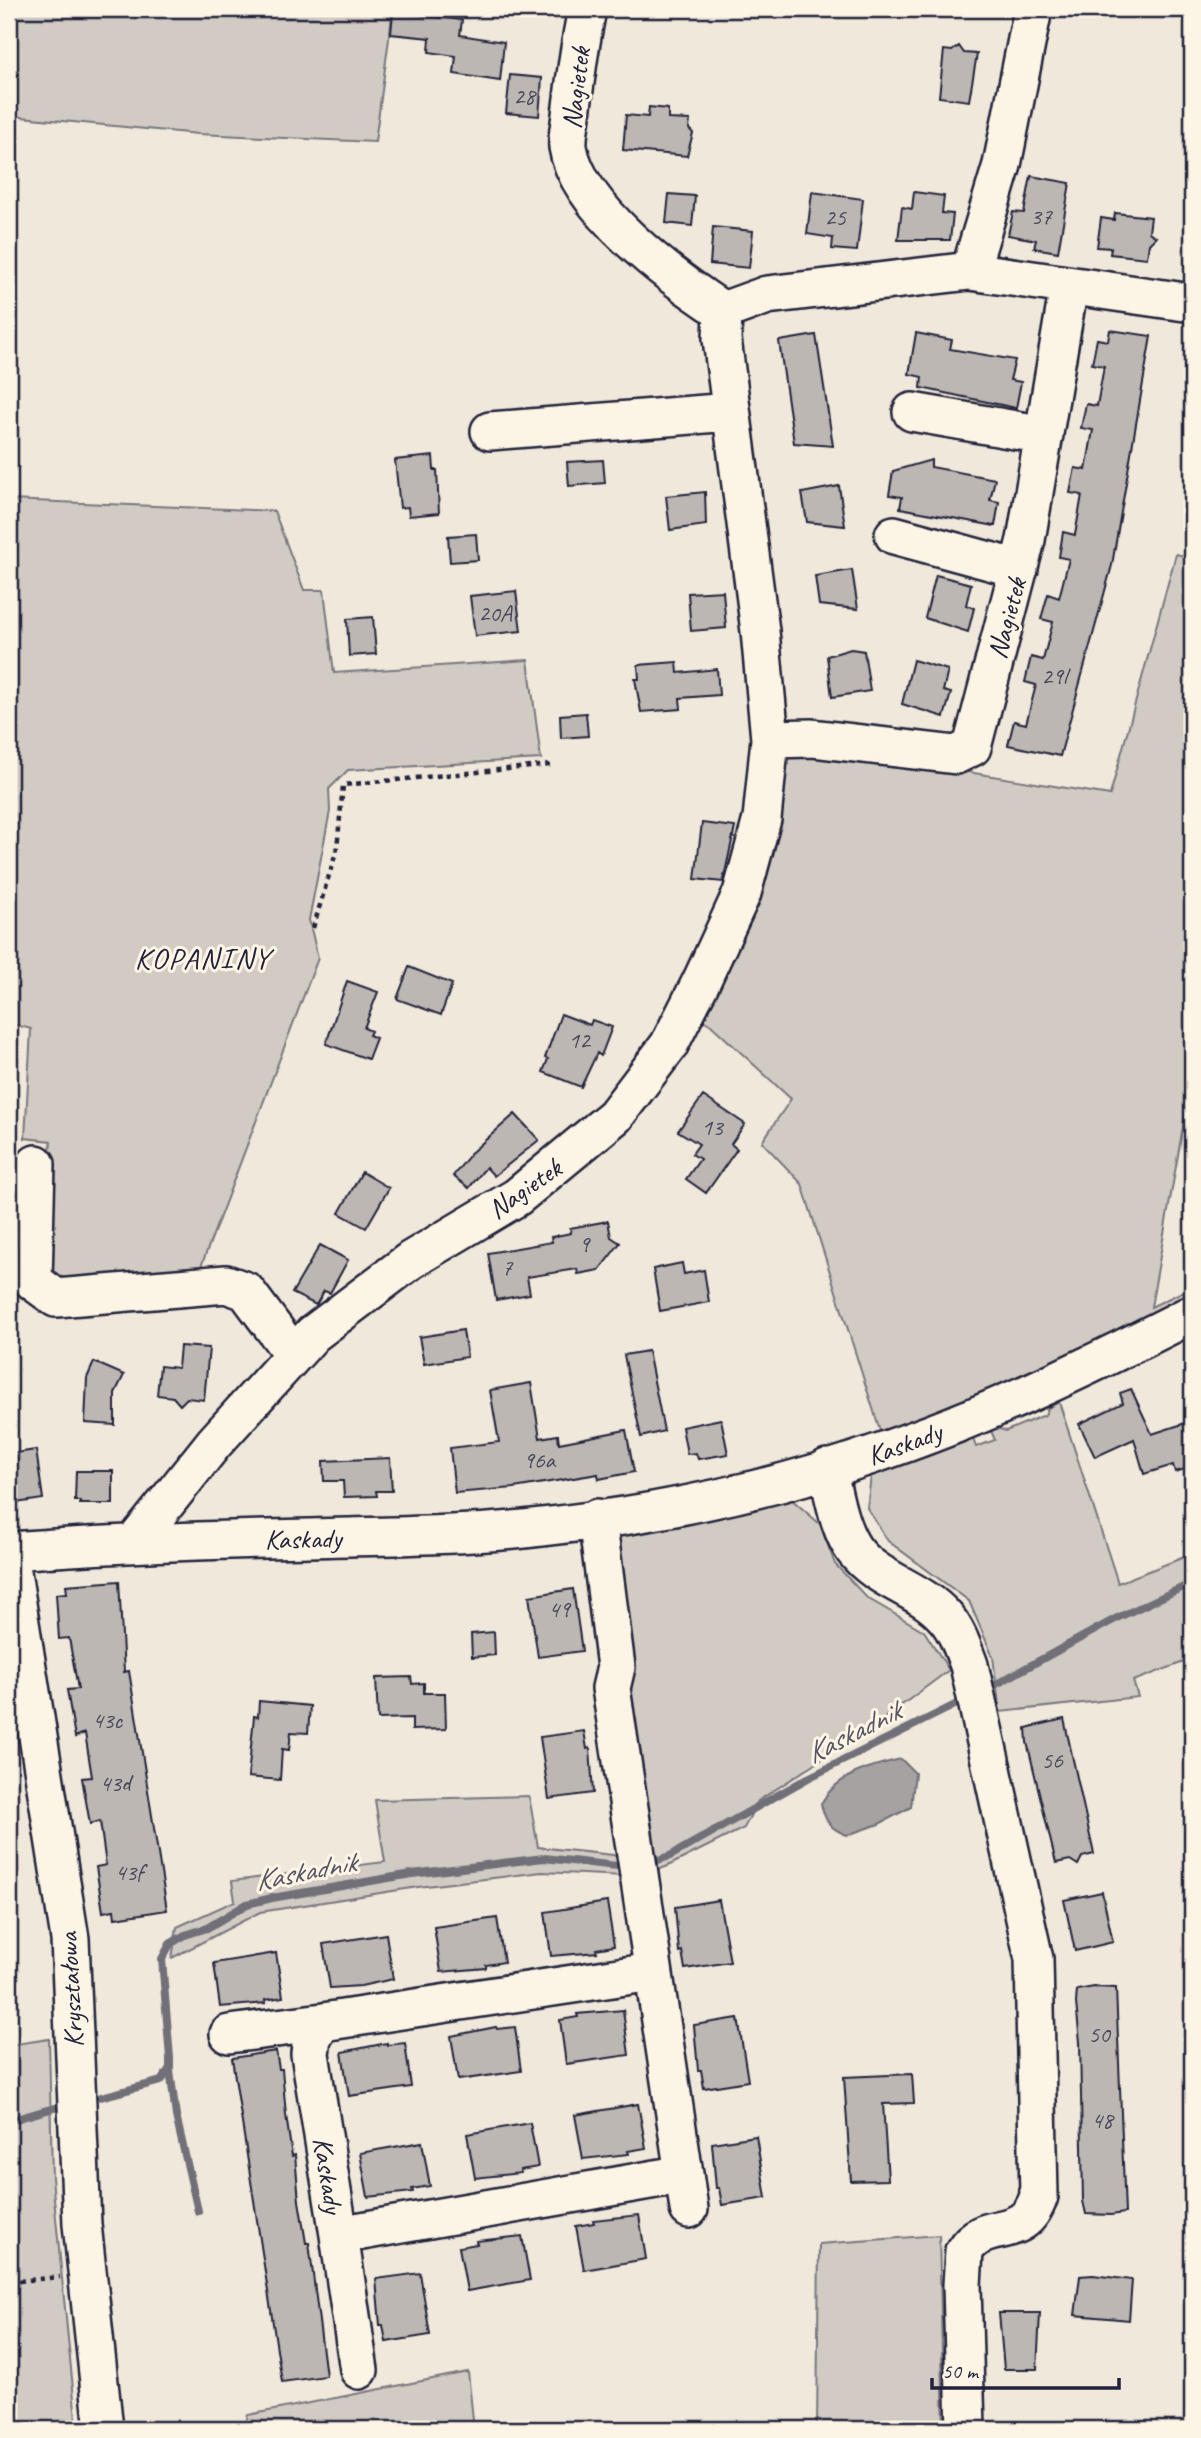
<svg xmlns="http://www.w3.org/2000/svg" width="1201" height="2438" viewBox="0 0 1201 2438" font-family="Caveat,sans-serif">
<style>
.green{fill:#d1cbc3;stroke:#7a767f;stroke-width:2}
.water{fill:#a6a2a2;stroke:#716f79;stroke-width:2}
.lines{fill:none;stroke-linecap:round;stroke-linejoin:round}
.stream{stroke:#716f79;stroke-width:8}
.building{fill:#bcb7b3;stroke:#22223b;stroke-width:2}
.minor-casing{stroke:#22223b;stroke-width:42}
.path{stroke:#22223b;stroke-width:4.5;stroke-dasharray:5 5;stroke-linecap:butt}
.minor{stroke:#fcf5e5;stroke-width:37}
.labels{text-anchor:middle;stroke-width:6;stroke-linejoin:round;paint-order:stroke}
.number-label{font-size:24px;fill:#484759}
.street-label{font-size:28px;fill:#22223b;stroke:#fcf5e5}
.neighbourhood-label{font-size:30px;letter-spacing:2px;fill:#22223b;stroke:#fcf5e5}
.water-label{font-size:30px;font-style:italic;fill:#575564;stroke:#fcf5e5}
</style>
<rect width="100%" height="100%" fill="#efe8db"/>
<filter id="ink" filterUnits="userSpaceOnUse"><feTurbulence type="fractalNoise" baseFrequency=".0143" numOctaves="2"/><feDisplacementMap in="SourceGraphic" scale="14" xChannelSelector="R" yChannelSelector="G"/><feConvolveMatrix kernelMatrix="1 2 1 2 8 2 1 2 1" color-interpolation-filters="sRGB"/></filter>
<g filter="url(#ink)">
<path class="green" d="M9 9H393L375 142 198 134 11 116Z
M9 500 274 511 304 590H324L334 673 528 660 541 759 348 770 329 789 330 811 309 920 318 958 200 1269 63 1289 41 1270 51 1141 25 1138 31 1029 9 1023Z
M1176 554 1192 558V1076L1151 1307 1192 1287V1299L1082 1355 882 1437 802 1184 762 1142 791 1099 710 1024 701 1019 784 757 814 751 894 760 1110 795Z
M1059 1402 1118 1583 1192 1554V1659L1133 1681 1138 1697 1000 1712 993 1657 969 1601 888 1541 867 1508 871 1476 973 1439 976 1447 995 1440 991 1431 996 1428 1006 1431 1045 1415 1048 1408Z
M790 1498 820 1524 835 1564 867 1598 924 1631 949 1670 883 1719 758 1801 744 1828 666 1867 648 1872 608 1535 698 1521Z
M529 1796 538 1847 622 1856 624 1876 542 1872 418 1887 260 1912 172 1958 177 1927 235 1901 232 1881 385 1862 375 1800Z
M49 2039 52 2178 77 2429H9V2045Z
M939 2235 944 2429H817L819 2244Z
M468 2372 474 2429H244L248 2415Z"/>
<path class="water" d="M901 1759 915 1773 911 1807 879 1824 847 1835C830 1829 825 1821 821 1804 836 1775 870 1766 901 1759Z"/>
<g class="lines">
<path class="stream" d="M993 1686 1117 1618 1192 1583
M655 1861 670 1856 808 1778 959 1703
M170 2070 176 2116 198 2211
M101 2097 161 2081 170 2068V2058L162 1959 170 1944 185 1935 207 1928 247 1904 272 1898 412 1874 544 1858 617 1866
M9 2121 54 2108
M9 2414 20 2429"/>
</g>
<path class="building" d="M393 12 462 20 460 35 504 42 500 81 454 74 456 56 429 52 430 38 391 34Z
M959 46 964 53 977 54 969 101 939 97 944 50 952 51Z
M510 75 542 78 539 116 506 113Z
M649 107 668 109V119L690 120 689 129 693 133 687 156 623 150 626 115 648 117Z
M1031 176 1070 183 1058 252 1034 248 1036 240 1008 235 1013 212 1024 213Z
M812 192 863 199 857 251 832 249 833 238 807 234Z
M914 192 944 196 942 213 953 214 950 240H898L902 207 912 209Z
M669 194 695 196 692 226 666 223Z
M1115 213 1151 217 1149 232 1156 237 1149 244 1147 258 1110 254 1111 248 1097 247 1101 218 1114 220Z
M713 227 753 231 749 268 710 264Z
M1110 330 1151 336 1112 565 1060 756 1008 745 1014 721 1026 724 1036 685 1025 682 1031 657 1043 660 1053 622 1041 619 1048 594 1059 598 1069 559 1059 557 1063 532 1075 535 1082 495 1070 493 1075 468 1086 470 1093 430 1081 428 1086 404 1097 406 1104 366 1092 364 1097 339 1108 341Z
M916 333 952 340 950 349 1015 360 1010 380 1021 382 1016 408 921 388 922 377 909 374Z
M816 335 829 419 833 446 794 443 779 341Z
M433 456 434 470H437L439 513 409 516 408 507 400 508 395 460Z
M603 460 605 483 569 486 567 462Z
M931 460V467L995 479 990 500 999 502 995 526 900 508 902 497 889 495 893 471Z
M839 486 845 526 807 522 802 493Z
M705 492 706 525 670 530 666 496Z
M476 534 478 560 450 562 448 536Z
M852 570 858 609 819 605 815 576Z
M936 575 971 584 966 605 974 608 968 632 925 618Z
M516 591 521 631 475 636 470 596Z
M723 591 726 628 691 631 688 593Z
M373 617 376 654 349 656 347 619Z
M851 649 864 651 870 691 832 697 827 656Z
M913 660 948 670 943 691 951 693 944 717 902 704Z
M677 662 678 673 717 669 719 695 680 698 681 709 641 712 635 679H639L638 665Z
M586 713 588 736 561 738 560 715Z
M702 823 735 827 723 882 695 879Z
M409 967 452 984 441 1015 397 999Z
M347 981 378 992 364 1028 371 1031 369 1035 376 1038 368 1059 326 1044Z
M561 1014 590 1025 592 1020 612 1027 601 1056 597 1053 581 1087 543 1072 548 1059 545 1058Z
M703 1096 745 1124 731 1144 737 1149 706 1193 686 1179 700 1159 692 1154 699 1144 678 1131Z
M515 1114 539 1140 494 1176 486 1167 469 1188 453 1176 473 1151Z
M362 1172 389 1188 366 1228 339 1213Z
M608 1221 611 1237 620 1243 599 1270 578 1274 577 1269 527 1277 530 1294 496 1300 488 1253 552 1242 551 1237 571 1233 570 1228Z
M320 1245 348 1260 330 1293 324 1291 316 1305 292 1293Z
M682 1263 684 1274 704 1270 709 1302 660 1311 653 1269Z
M463 1330 467 1357 424 1364 419 1337Z
M180 1346 209 1348 204 1400 187 1398 180 1405 173 1397 157 1395 160 1366 178 1368Z
M648 1351 664 1431 641 1437 624 1355Z
M94 1362 124 1375 115 1393V1425L85 1423 87 1378Z
M531 1383 540 1438 558 1435 559 1443 626 1430 634 1472 599 1479 598 1474 514 1488 455 1493 450 1448 499 1442 490 1390Z
M1131 1389 1152 1434 1192 1421V1467L1175 1472 1173 1465 1144 1474 1134 1439 1095 1457 1079 1424 1123 1403 1120 1393Z
M721 1419 728 1454 698 1459 696 1453 687 1454 682 1427Z
M36 1450 43 1499 9 1504V1454Z
M390 1458 392 1491H376L377 1496 344 1497 343 1481H324L323 1461Z
M76 1471H113V1504H80V1501H75Z
M119 1581 124 1672 129 1671 167 1910 115 1918 114 1910 103 1912 96 1867 106 1865 100 1821 90 1824 82 1778 92 1777 85 1733 75 1737 67 1690 78 1689 69 1638 59 1639 56 1594 67 1593 66 1585Z
M573 1589 582 1651 538 1657 529 1596Z
M494 1632 495 1655 472 1657 471 1634Z
M411 1677 412 1684 424 1683V1693H445L446 1729 412 1730V1718L378 1719 376 1678Z
M259 1701 310 1706 308 1733 291 1732 289 1750 282 1749 280 1780 248 1777 254 1716 258 1717Z
M1064 1719 1094 1854 1082 1857 1078 1865 1070 1860 1056 1863 1027 1742 1026 1728Z
M584 1731 587 1749 590 1748 593 1793 549 1799 540 1737Z
M1102 1892 1113 1942 1075 1951 1064 1900Z
M719 1900 730 1962 685 1969 682 1951 679 1952 675 1907Z
M607 1902 614 1946 596 1949 597 1952 551 1956 545 1912Z
M497 1918 504 1962 486 1965V1968L441 1972 434 1927Z
M386 1934 393 1979 361 1986 330 1988 323 1944Z
M276 1953 283 1997 265 2000 266 2003 220 2007 214 1963Z
M1094 1987 1116 1988 1125 2213 1111 2215 1086 2214 1083 2201 1080 2042 1076 2003 1077 1990Z
M623 2010 629 2055 566 2064 560 2020 578 2017 577 2014Z
M738 2018 748 2081 704 2088 701 2070H698L694 2025Z
M496 2027 497 2029 515 2027 521 2071 458 2080 451 2036Z
M387 2043V2045L405 2043 411 2087 349 2096 342 2052Z
M276 2051 279 2069H282L286 2115 292 2156 295 2155 299 2201 306 2243H309L326 2376 282 2382 232 2058Z
M912 2074 914 2103 883 2104 888 2180 851 2181 844 2077Z
M638 2104 646 2148 628 2151 629 2154 583 2159 575 2115Z
M530 2123 538 2167 520 2170 521 2173 475 2178 467 2134Z
M756 2136 766 2198 722 2205 719 2188H716L712 2143Z
M422 2142 430 2186 412 2189 413 2192 368 2197 360 2153Z
M639 2215 646 2259 584 2270 576 2226 594 2223 593 2220Z
M522 2236 530 2280 467 2291 459 2247 477 2244 476 2241Z
M420 2273 430 2335 386 2342 383 2325H380L376 2279Z
M1093 2275 1132 2280 1129 2320 1075 2315 1080 2276Z
M999 2313H1040L1037 2369H1004Z"/>
<g class="lines">
<defs>
<path id="minor" d="M587 9C580 44 575 79 571 115 570 125 567 137 568 147 578 209 674 279 723 311
M970 271 1192 303
M723 311 767 295 970 271 1002 165 1033 9
M912 412 1044 435
M490 431 730 412
M894 535 1019 569
M770 739 812 738 956 755 972 747 1026 540 1069 286
M36 1164 33 1281 56 1298 226 1284 246 1291 293 1354
M827 1468C834 1495 838 1527 854 1550 877 1581 920 1588 945 1617 957 1630 963 1649 969 1665L1034 1959 1039 2196C1023 2245 985 2216 964 2251L962 2285 966 2429
M597 1518 616 1667 611 1688 684 2174 339 2235 310 2054 312 2037 323 2022 652 1972
M135 1542 214 1443 313 1334 411 1260 517 1197 615 1116 669 1045 701 982 742 893 762 819 770 739 760 631 722 339 723 311
M9 1551C109 1544 209 1540 309 1538 381 1536 453 1536 524 1529 640 1517 762 1493 872 1455 983 1418 1088 1367 1192 1314
M9 1553 70 1939 82 2224 104 2429
M229 2034 323 2022
M684 2174 689 2209
M339 2235 359 2370"/>
</defs>
<use href="#minor" class="minor-casing"/>
<path class="path" d="M313 928 337 849 343 785 550 765
M9 2282 60 2277"/>
<use href="#minor" class="minor"/>
</g>
</g>
<g class="labels">
<g class="number-label">
<text x="524" y="104">28</text>
<text x="1041" y="224">37</text>
<text x="835" y="225">25</text>
<text x="495" y="621">20A</text>
<text x="1054" y="684">29l</text>
<text x="579" y="1048">12</text>
<text x="712" y="1135">13</text>
<text x="584" y="1252">9</text>
<text x="507" y="1275">7</text>
<text x="539" y="1468">96a</text>
<text x="559" y="1617">49</text>
<text x="107" y="1728">43c</text>
<text x="1052" y="1768">56</text>
<text x="115" y="1791">43d</text>
<text x="129" y="1880">43f</text>
<text x="1099" y="2042">50</text>
<text x="1102" y="2128">48</text>
</g>
<g class="street-label">
<text transform="translate(575 88) rotate(-83)" y="10">Nagietek</text>
<text transform="translate(1006 618) rotate(-75)" y="10">Nagietek</text>
<text transform="translate(524 1188) rotate(-35)" y="10">Nagietek</text>
<text transform="translate(904 1443) rotate(-20)" y="10">Kaskady</text>
<text transform="translate(303 1538) rotate(-1)" y="10">Kaskady</text>
<text transform="translate(70 1990) rotate(-93)" y="10">Kryształowa</text>
<text transform="translate(329 2175) rotate(81)" y="10">Kaskady</text>
</g>
<g class="neighbourhood-label">
<text x="203" y="968">KOPANINY</text>
</g>
<g class="water-label">
<text transform="translate(853 1732) rotate(-27)" y="10">Kaskadnik</text>
<text transform="translate(305 1871) rotate(-11)" y="10">Kaskadnik</text>
</g>
</g>
<rect width="1201" height="2438" fill="none" stroke="#fcf5e5" stroke-width="35"/>
<rect x="18" y="18" width="1166" height="2403" fill="none" stroke="#22223b" stroke-width="2.5" filter="url(#ink)"/>
<path d="M932 2378v10h187v-10" fill="none" stroke="#22223b" stroke-width="3.5"/>
<text x="942" y="2378" font-size="21" fill="#22223b" stroke="#fcf5e5" stroke-width="5" paint-order="stroke">50 m</text>
</svg>
